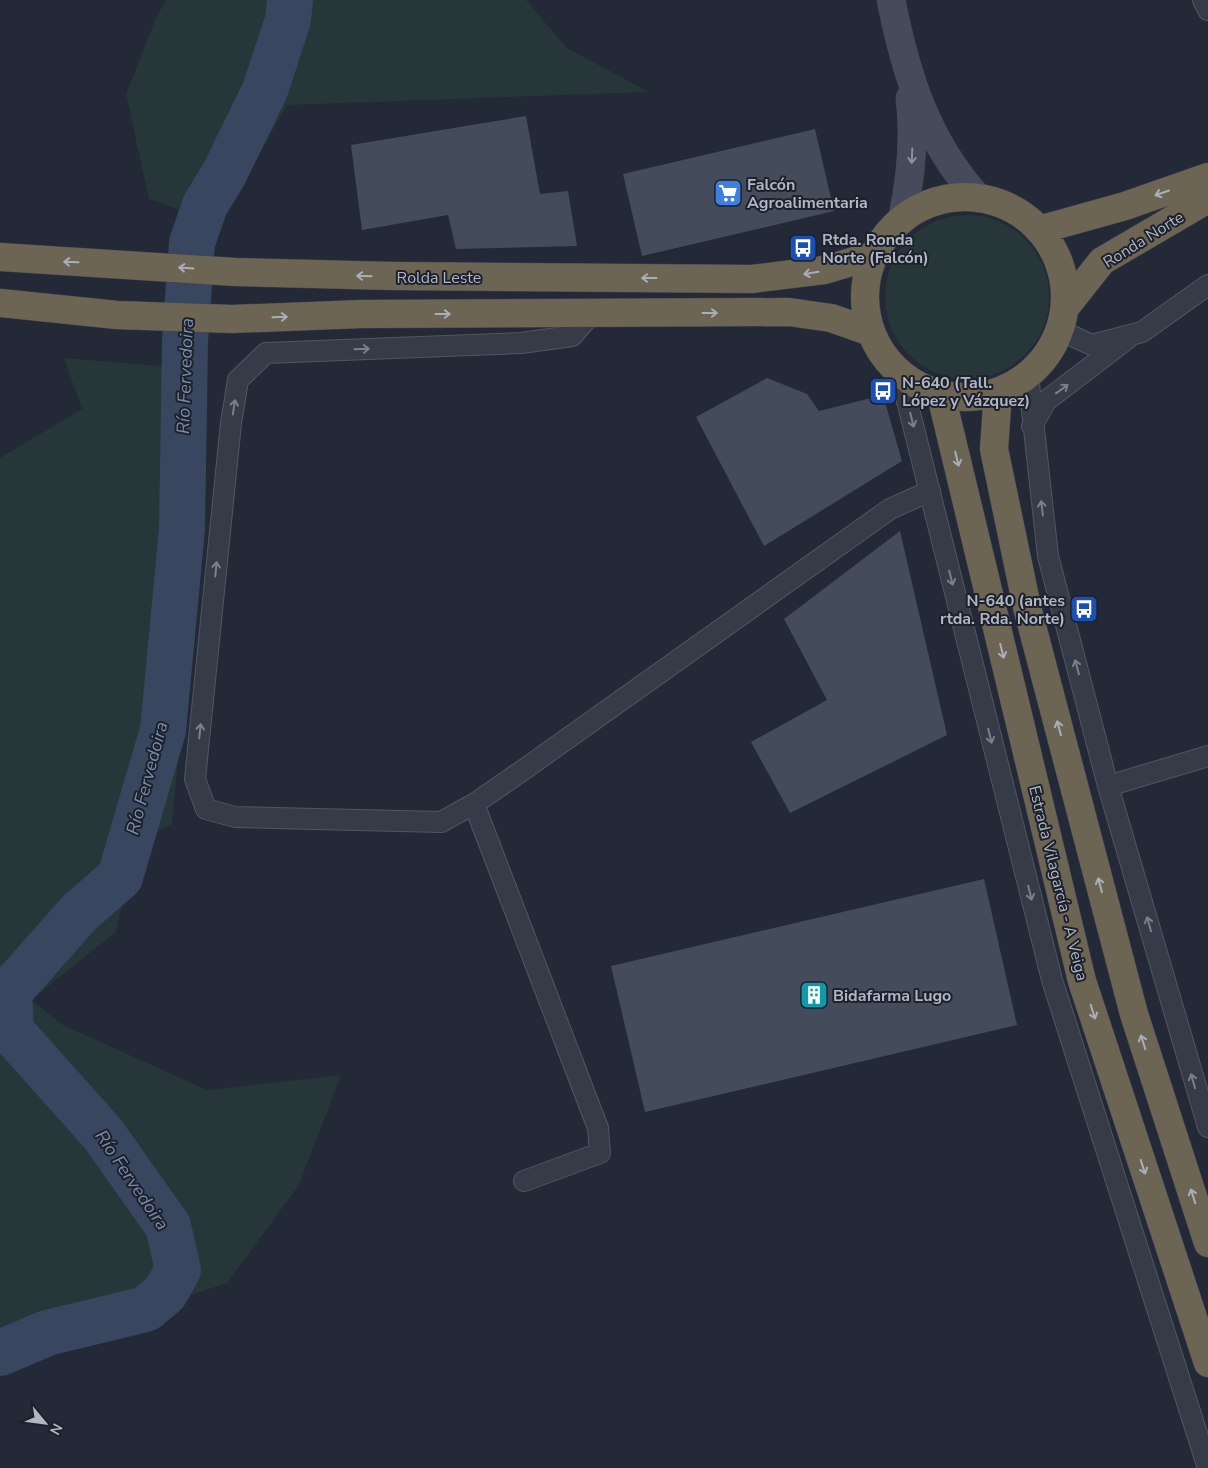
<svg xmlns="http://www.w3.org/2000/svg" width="1208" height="1468" viewBox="0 0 1208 1468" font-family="'Nunito Sans',sans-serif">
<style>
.green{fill:#263639}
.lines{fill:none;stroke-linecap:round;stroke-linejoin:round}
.river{stroke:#39465f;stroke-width:46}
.building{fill:#444c5b}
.street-casing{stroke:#515662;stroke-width:22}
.secondary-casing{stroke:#404551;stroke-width:29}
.highway-casing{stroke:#414652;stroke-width:29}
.street{stroke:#363c47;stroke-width:20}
.secondary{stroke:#454b5a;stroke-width:28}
.highway{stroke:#6d6554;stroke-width:28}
.oneway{stroke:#8b919f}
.oneway2{stroke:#aaaeb9}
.oneway3{stroke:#7a7f8c}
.labels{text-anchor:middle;stroke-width:4;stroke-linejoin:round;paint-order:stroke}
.poi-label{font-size:16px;font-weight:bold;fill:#b1b6c4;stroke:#1c212c;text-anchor:start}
.street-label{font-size:16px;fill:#b1b6c4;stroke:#1c212c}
.water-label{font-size:18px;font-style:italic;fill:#7c8baa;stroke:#1c212c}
</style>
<rect width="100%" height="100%" fill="#232937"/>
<path class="green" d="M166 0H526L567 48 649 92 287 105 220 224 149 199 126 94 156 18Z
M885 297a82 82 0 1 1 164 0a82 82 0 1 1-164 0Z
M64 358 172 367 204 492 172 824 135 842 116 932 31 1000 63 1025 207 1090 341 1075 299 1185 227 1283 0 1359V458L82 409Z"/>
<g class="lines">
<path class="river" d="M0 1353 47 1333 146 1309 165 1293 178 1270 168 1226 103 1134 11 1031 9 992 79 913 120 877 163 730 182 529 185 341 192 243 205 205 224 174 265 90 288 20 290 0"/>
</g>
<path class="building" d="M526 116 540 194 568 191 577 246 456 249 448 215 362 230 351 145Z
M815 129 834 211 642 256 623 174Z
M767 378 807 394 819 411 883 395 902 461 764 546 696 417Z
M900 531 947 735 790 813 751 742 827 700 784 619Z
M984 879 1017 1025 645 1112 611 966Z"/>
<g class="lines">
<defs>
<path id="street" d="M1203 0 1208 10
M592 313 572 336 521 343 266 353 238 380 231 423 195 779 206 809 235 817 441 822 474 804 526 768 890 509 930 491
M1059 330 1092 345 1142 332 1208 285
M900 373 1052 980 1208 1468
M1028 375 1048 556 1108 786 1208 1127
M1032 426 1046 401 1127 339
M1108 786 1208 756
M474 804 598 1128 600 1153 524 1181"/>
<path id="secondary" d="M891 0C906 75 926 140 978 198
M902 220C911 179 915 140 910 98"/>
<path id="highway" d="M865 297a100 100 0 1 1 200 0a100 100 0 1 1-200 0Z
M1039 230 1125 206 1208 177
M0 257 235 272 393 276 752 279 824 270 875 255
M0 303 117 315 232 319 362 314 789 312 831 318 871 332
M1064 309 1102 261 1208 199
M998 392 994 449 1027 607 1134 1014 1208 1243
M941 395 1082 981 1208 1363"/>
</defs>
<use href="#street" class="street-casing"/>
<use href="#secondary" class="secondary-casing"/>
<use href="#highway" class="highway-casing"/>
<use href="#street" class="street"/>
<use href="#secondary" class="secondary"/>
<use href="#highway" class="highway"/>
</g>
<defs><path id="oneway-shaft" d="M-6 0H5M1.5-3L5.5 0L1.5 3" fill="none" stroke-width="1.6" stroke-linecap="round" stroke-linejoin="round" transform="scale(1.25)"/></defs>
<use class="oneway" href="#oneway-shaft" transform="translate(912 156) rotate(92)"/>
<g class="oneway2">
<use href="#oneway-shaft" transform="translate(1162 193) rotate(161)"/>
<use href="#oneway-shaft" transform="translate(71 262) rotate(-178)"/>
<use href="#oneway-shaft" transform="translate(186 268) rotate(-176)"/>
<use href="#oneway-shaft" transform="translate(811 273) rotate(171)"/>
<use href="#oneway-shaft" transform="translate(364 276) rotate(-178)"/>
<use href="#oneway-shaft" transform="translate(649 278) rotate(-180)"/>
<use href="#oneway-shaft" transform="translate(710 313)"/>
<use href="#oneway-shaft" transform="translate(443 314)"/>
<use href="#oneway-shaft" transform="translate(280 317) rotate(-2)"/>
<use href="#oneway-shaft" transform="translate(957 459) rotate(76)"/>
<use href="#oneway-shaft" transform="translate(1002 651) rotate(76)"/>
<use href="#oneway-shaft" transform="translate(1059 728) rotate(-105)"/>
<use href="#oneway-shaft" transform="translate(1100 885) rotate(-105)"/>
<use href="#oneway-shaft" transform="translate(1093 1012) rotate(72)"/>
<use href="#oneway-shaft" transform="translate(1143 1042) rotate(-108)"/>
<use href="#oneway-shaft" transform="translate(1143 1167) rotate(72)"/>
<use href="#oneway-shaft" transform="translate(1193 1196) rotate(-108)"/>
</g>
<g class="oneway3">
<use href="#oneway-shaft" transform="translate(362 349) rotate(-2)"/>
<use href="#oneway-shaft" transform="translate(1062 389) rotate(-36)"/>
<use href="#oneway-shaft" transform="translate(234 407) rotate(-81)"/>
<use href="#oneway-shaft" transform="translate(912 420) rotate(76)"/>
<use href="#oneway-shaft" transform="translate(1042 508) rotate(-97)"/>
<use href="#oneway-shaft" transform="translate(216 569) rotate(-84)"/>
<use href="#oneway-shaft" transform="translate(951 578) rotate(76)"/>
<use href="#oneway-shaft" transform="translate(1077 667) rotate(-105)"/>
<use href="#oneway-shaft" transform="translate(200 731) rotate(-84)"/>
<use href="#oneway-shaft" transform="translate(990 736) rotate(76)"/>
<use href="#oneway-shaft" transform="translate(1030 893) rotate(76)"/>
<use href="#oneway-shaft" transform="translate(1149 924) rotate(-106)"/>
<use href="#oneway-shaft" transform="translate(1193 1081) rotate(-106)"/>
</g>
<defs>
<symbol id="supermarket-square" viewBox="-11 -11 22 22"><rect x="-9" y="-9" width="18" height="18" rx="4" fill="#3f7fe0" stroke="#1c212c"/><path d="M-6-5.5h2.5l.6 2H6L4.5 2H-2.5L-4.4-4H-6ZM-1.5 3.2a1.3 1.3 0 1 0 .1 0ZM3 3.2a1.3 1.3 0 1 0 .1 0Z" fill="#fff"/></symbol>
<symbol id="bus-square" viewBox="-11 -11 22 22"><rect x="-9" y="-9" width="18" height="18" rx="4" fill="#1a4fb4" stroke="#1c212c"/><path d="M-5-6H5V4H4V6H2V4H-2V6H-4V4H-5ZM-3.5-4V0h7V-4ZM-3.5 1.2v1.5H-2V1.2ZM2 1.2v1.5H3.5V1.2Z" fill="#fff"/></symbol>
<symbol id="building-square" viewBox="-11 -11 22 22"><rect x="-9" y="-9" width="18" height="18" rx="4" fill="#0f9aa8" stroke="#1c212c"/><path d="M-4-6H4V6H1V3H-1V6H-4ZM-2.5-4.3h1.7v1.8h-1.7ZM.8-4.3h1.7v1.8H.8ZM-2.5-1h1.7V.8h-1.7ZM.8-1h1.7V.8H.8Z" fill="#fff"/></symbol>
</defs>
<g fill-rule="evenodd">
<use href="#supermarket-square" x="712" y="177" width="32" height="32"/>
<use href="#bus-square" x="787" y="232" width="32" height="32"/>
<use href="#bus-square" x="867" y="375" width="32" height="32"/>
<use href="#bus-square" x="1068" y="593" width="32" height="32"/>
<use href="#building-square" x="798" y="979" width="32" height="32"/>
</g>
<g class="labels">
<g class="poi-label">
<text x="747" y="190">Falcón<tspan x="747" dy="18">Agroalimentaria</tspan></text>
<text x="822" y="245">Rtda. Ronda<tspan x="822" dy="18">Norte (Falcón)</tspan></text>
<text x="902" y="388">N-640 (Tall.<tspan x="902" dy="18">López y Vázquez)</tspan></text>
<text x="1065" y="606" text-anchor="end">N-640 (antes<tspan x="1065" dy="18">rtda. Rda. Norte)</tspan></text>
<text x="833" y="1001">Bidafarma Lugo</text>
</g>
<g class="street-label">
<text transform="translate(1143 239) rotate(-32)" y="6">Ronda Norte</text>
<text x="439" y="283">Rolda Leste</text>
<text transform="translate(1059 883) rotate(76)" y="6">Estrada Vilagarcía - A Veiga</text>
</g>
<g class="water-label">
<text transform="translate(185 376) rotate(-88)" y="6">Río Fervedoira</text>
<text transform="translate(147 778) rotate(-75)" y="6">Río Fervedoira</text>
<text transform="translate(132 1180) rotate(56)" y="6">Río Fervedoira</text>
</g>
</g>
<g transform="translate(45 1423) rotate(119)" stroke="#1c212c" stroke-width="4" paint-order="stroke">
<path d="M0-4L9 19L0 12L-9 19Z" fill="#b1b6c4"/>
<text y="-8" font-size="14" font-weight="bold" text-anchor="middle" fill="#b1b6c4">N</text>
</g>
</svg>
